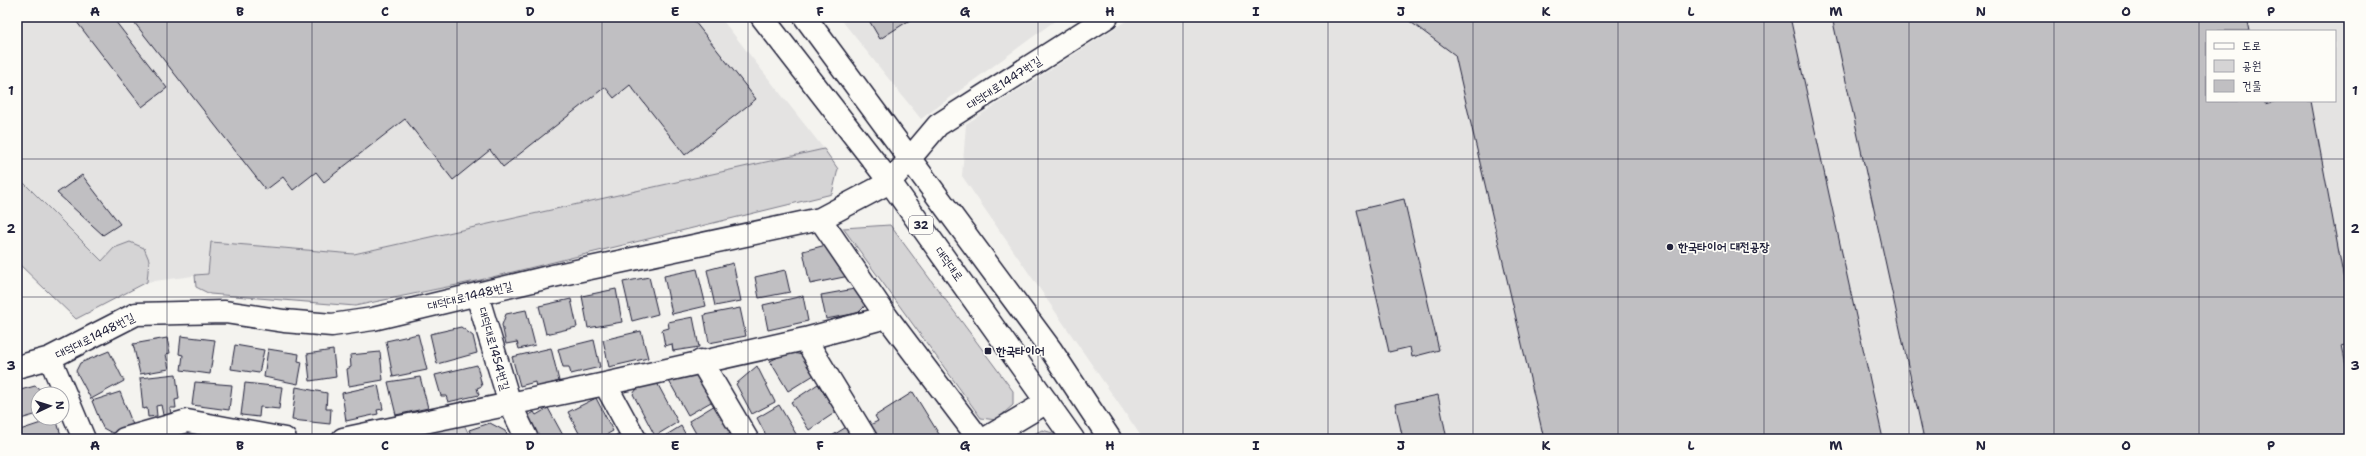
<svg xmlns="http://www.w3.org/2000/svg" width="2366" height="456" viewBox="0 0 2366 456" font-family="'Shantell Sans','Poor Story',sans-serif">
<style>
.built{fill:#e4e3e2;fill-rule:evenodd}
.green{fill:#d5d4d5;stroke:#7c7b88}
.building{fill:#c0bfc2;stroke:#22223b}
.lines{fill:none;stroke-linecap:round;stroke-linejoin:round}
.minor-casing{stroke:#22223b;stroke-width:25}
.major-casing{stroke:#22223b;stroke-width:25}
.minor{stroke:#fdfcf7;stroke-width:22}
.major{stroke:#fdfcf7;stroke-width:22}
.grid{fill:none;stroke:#22223b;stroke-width:1;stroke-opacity:0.55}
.poi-dot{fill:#22223b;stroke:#fdfcf7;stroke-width:1.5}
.labels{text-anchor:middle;stroke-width:3.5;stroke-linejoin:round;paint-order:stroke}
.shield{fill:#fdfcf7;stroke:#646373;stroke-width:1}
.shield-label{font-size:11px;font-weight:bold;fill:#22223b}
.street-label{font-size:12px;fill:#22223b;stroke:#fdfcf7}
.poi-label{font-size:12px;font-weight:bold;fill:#22223b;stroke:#fdfcf7;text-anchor:start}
.neatline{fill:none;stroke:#22223b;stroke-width:1.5}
.grid-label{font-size:13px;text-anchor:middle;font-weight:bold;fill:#22223b}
</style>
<rect width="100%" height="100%" fill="#f4f3ef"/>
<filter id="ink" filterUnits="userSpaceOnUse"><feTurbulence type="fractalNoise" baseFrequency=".025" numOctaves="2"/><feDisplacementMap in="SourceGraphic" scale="8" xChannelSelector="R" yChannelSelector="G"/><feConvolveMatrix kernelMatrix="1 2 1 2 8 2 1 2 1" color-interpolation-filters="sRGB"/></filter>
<g filter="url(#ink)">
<path class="built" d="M17 17H720L824 149 354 254 211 242 208 274 147 282 149 260 114 248 102 262 17 176Z
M839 17H1060L921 119Z
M1132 17H2349V439H1143L962 176 966 124ZM2207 31H2335V101H2207Z"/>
<path class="green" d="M824 149 838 169 832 194 476 281 355 306 210 294 196 287 195 275 208 274 211 242 354 254Z
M17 176 102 261 114 248 130 242 144 248 149 260 147 282 76 319 17 262Z
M890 225 1013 391V405L996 420 981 418 843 228Z
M462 420 471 439H383Z
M1042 430 1053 433 1057 439H1033L1034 434Z"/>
<path class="building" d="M73 17H112L167 88 142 107Z
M130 17H691L756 99 685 155 630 85 614 98 605 87 503 167 490 150 453 180 405 119 324 182 316 172 293 190 283 177 266 190Z
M867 17H912L913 18 880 39Z
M1404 17H1790L1883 439H1544L1455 55Z
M1832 17H2246L2249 31H2207V101H2265V104L2277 101H2311L2349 307V344L2342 346 2349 380V439H1924Z
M82 175 120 224 103 235 57 193Z
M1404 199 1439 350 1412 357 1410 347 1389 352 1357 210Z
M826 245 849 276 810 284 803 251Z
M733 263 741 301 715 306 707 270Z
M697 269 706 306 672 314 664 276Z
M785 270 790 292 759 298 755 277Z
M649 277 658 314 632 321 623 282Z
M860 288 867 298 864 307 858 313 826 319 821 295Z
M616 289 622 322 588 328 582 296Z
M803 296 808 321 768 330 763 305Z
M571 299 577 327 546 334 539 306Z
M740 308 746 336 709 343 704 315Z
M526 310 535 345 519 349 517 342 506 344 502 325 506 314Z
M693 317 699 347 673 351 672 344 665 346 662 330 669 328 668 322Z
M461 327 473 336 477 353 437 364 430 334Z
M641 331 648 358 609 367 603 340Z
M418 334 427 370 393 377 386 341Z
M181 336 215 340 210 374 181 370 183 355 179 354Z
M167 338 170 353 166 354 169 369 140 374 133 344Z
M594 340 600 367 571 374 569 367H563L558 349Z
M235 345 264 350 259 373 231 369Z
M551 348 559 381 536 388 535 382 520 386 512 357Z
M268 349 299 354 298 361 302 362 298 384 264 377Z
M333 350 336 377 310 381 307 354Z
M109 351 124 381 91 399 76 371 80 363Z
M380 352 383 380 349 386 347 369 351 367 350 355Z
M789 352 802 355 814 375 788 391 770 361Z
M477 365 482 386 477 388 479 395 448 402 446 396H441L435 375Z
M757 366 775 402 752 414 736 384Z
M176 374 179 399 175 400 176 408H170L171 414 163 415 161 405 156 406 157 416 148 417 147 408 143 409 140 378Z
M689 374 705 377 718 398 688 415 669 381Z
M420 377 428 408 396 415 388 382Z
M656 381 678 422 655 436 633 394 640 385Z
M195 382 232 385 229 410 192 405Z
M245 383 282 387 279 409 260 407 259 417 241 415Z
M818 384 836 412 809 430 791 402Z
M378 385 383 409 377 410 378 414 346 421 342 393Z
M35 386 47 394H38V414L17 420V391Z
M296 387 327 393 326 409H331L330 424 292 420Z
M120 392 133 425 112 433 103 428 92 401Z
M913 392 942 439H877L868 426 878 421 875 416Z
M1438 395 1447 439H1403L1395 404Z
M596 398 613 431 599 439H582L568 412Z
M720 402 731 433 721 439H699L689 421Z
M779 405 799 439H768L757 418Z
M548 408 565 439H537L525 418 534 412 536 415Z
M56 418 62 439H20L17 431Z
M490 423 505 431 510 439H473L469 430Z
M681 426 688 439H660Z
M848 426 856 439H827Z
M620 433 623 439H609Z
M185 436H200V439H185Z"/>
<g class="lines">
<defs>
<path id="minor" d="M820 219 887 317 979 439
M477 295 510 404 527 439
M805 339 866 439
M50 358 84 439
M701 361 747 439
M17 367 50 358 136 314 225 312 284 321 332 325 373 319 553 276 820 219 890 182 938 125 1107 17
M605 384 635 439
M124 439 187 421 285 439
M343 439 605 384 805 339 887 317
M985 439 1047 402"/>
<path id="major" d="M762 17 890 182 1073 439
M805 17 1051 350 1110 439"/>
</defs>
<use href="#minor" class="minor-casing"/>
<use href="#major" class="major-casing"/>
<use href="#minor" class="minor"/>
<use href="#major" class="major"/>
</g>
</g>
<path class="grid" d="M167 17V439M312 17V439M457 17V439M602 17V439M748 17V439M893 17V439M1038 17V439M1183 17V439M1328 17V439M1473 17V439M1618 17V439M1764 17V439M1909 17V439M2054 17V439M2199 17V439M17 159H2349M17 297H2349"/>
<g class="poi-dot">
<circle cx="1670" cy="247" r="4"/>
<rect x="984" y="347" width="8" height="8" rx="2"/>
</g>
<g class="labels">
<rect class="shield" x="909" y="216" width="24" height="18" rx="3"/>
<g class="shield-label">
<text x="921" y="229">32</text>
</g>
<g class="street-label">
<text transform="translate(1004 83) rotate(-33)" y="4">대덕대로1447번길</text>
<text transform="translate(949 264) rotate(54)" y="4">대덕대로</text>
<text transform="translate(470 296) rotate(-14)" y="4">대덕대로1448번길</text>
<text transform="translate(95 336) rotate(-27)" y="4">대덕대로1448번길</text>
<text transform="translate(494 349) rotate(74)" y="4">대덕대로1454번길</text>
</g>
<g class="poi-label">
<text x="1678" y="251">한국타이어 대전공장</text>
<text x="996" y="355">한국타이어</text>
</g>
</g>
<rect width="2366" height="456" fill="none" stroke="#fdfcf7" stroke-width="44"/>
<rect x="2206" y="30" width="130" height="72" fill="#fdfcf7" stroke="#a5a5ac"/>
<rect x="2214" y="43" width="20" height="6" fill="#fdfcf7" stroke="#a5a5ac"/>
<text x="2242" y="50" font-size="12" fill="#22223b">도로</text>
<rect x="2214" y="60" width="20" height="12" fill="#d5d4d5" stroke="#a5a5ac"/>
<text x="2242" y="70" font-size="12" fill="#22223b">공원</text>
<rect x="2214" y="80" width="20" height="12" fill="#c0bfc2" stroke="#a5a5ac"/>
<text x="2242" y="90" font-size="12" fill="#22223b">건물</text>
<g transform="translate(50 406) rotate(86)"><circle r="19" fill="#fdfcf7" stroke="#a5a5ac"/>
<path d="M0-3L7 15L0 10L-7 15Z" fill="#22223b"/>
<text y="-6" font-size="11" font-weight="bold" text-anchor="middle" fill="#22223b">N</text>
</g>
<rect x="22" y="22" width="2322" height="412" class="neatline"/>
<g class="grid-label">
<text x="95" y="16">A</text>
<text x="240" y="16">B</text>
<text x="385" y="16">C</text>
<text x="530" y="16">D</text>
<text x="675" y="16">E</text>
<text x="820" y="16">F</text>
<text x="965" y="16">G</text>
<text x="1110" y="16">H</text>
<text x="1256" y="16">I</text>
<text x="1401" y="16">J</text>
<text x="1546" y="16">K</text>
<text x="1691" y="16">L</text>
<text x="1836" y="16">M</text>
<text x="1981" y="16">N</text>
<text x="2126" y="16">O</text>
<text x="2271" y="16">P</text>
<text x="11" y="95">1</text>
<text x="2355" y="95">1</text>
<text x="11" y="233">2</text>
<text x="2355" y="233">2</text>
<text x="11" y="370">3</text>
<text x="2355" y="370">3</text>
<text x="95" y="450">A</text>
<text x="240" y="450">B</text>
<text x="385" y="450">C</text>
<text x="530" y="450">D</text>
<text x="675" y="450">E</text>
<text x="820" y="450">F</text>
<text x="965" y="450">G</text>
<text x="1110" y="450">H</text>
<text x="1256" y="450">I</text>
<text x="1401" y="450">J</text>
<text x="1546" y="450">K</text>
<text x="1691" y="450">L</text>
<text x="1836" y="450">M</text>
<text x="1981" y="450">N</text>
<text x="2126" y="450">O</text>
<text x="2271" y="450">P</text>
</g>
</svg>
